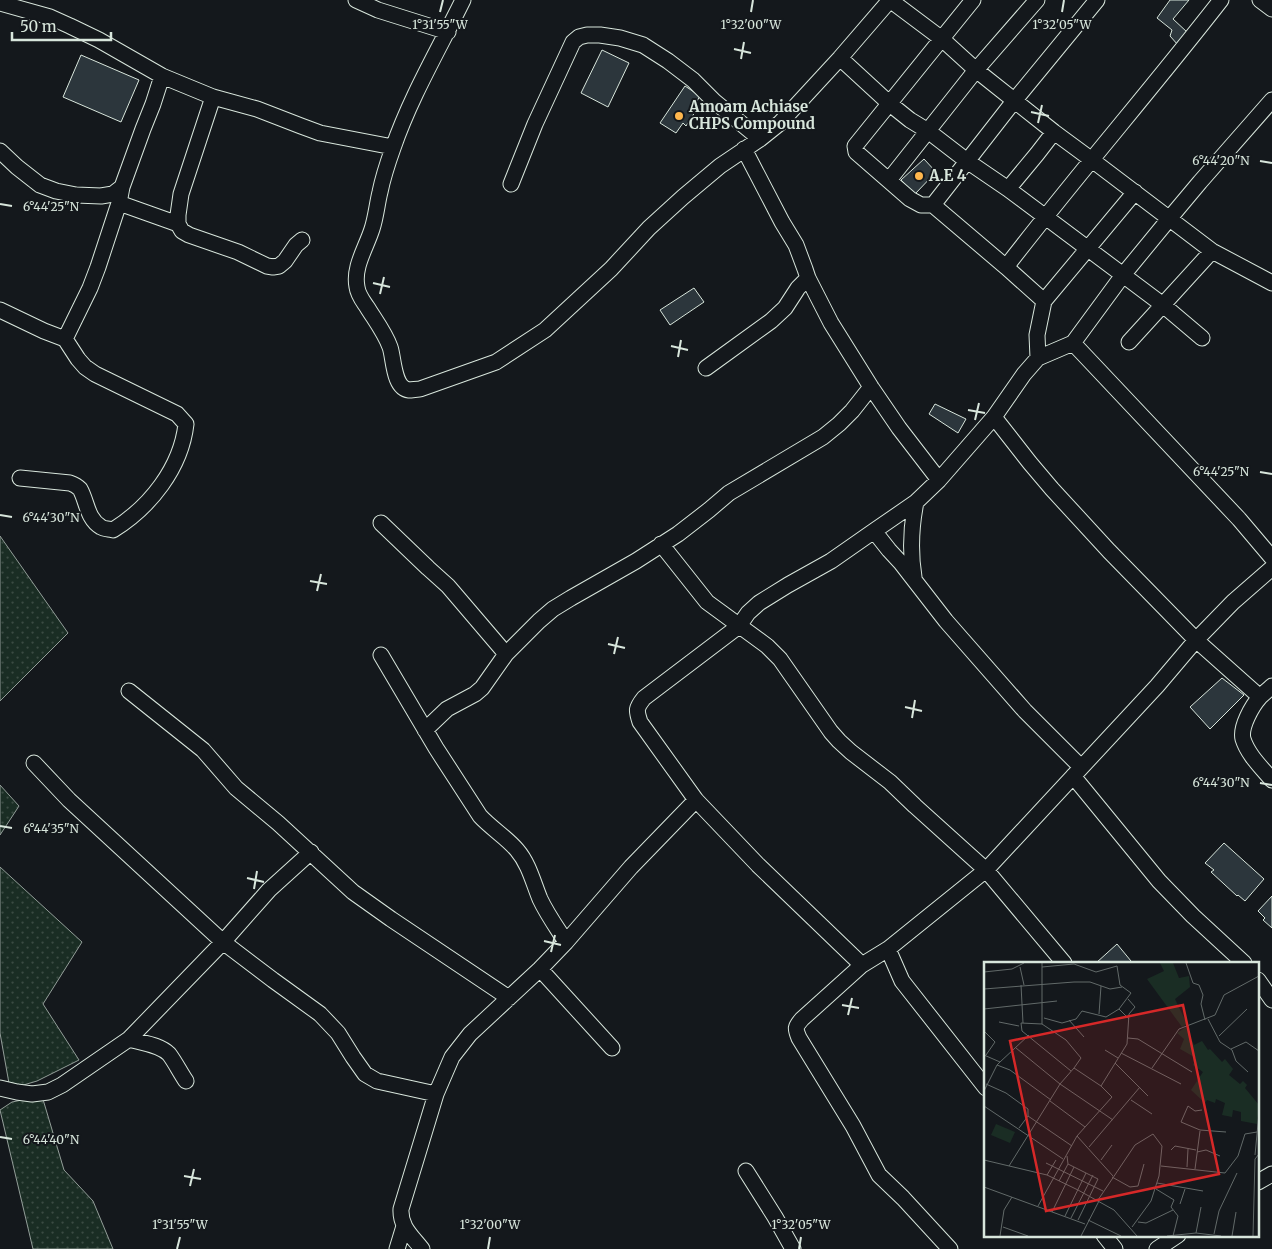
<svg xmlns="http://www.w3.org/2000/svg" width="1272" height="1249" viewBox="0 0 1272 1249" font-family="Merriweather,serif">
<style>
.grass{fill:url(#grass-dots);stroke:#939e99}
.building{fill:#2c363c;stroke:#d8e6dc}
.lines{fill:none;stroke-linecap:round;stroke-linejoin:round}
.minor-casing{stroke:#d8e6dc;stroke-width:17}
.minor{stroke:#14181c;stroke-width:15}
.ticks{fill:none;stroke:#d8e6dc;stroke-width:2}
.poi-dot{fill:#ffb74d;stroke:#14181c;stroke-width:2}
.labels{text-anchor:middle;stroke-width:4;stroke-linejoin:round;paint-order:stroke}
.poi-label{font-size:15px;font-weight:bold;fill:#d8e6dc;stroke:#14181c;text-anchor:start}
.inset-road{fill:none;stroke:#626a69;stroke-width:1}
.view{fill:#d62828;fill-opacity:0.15;stroke:#d62828;stroke-width:2.5}
.inset-edge{fill:none;stroke:#d8e6dc;stroke-width:2.5}
.ticks-label{font-size:12px;text-anchor:middle;fill:#d8e6dc;stroke:#14181c;stroke-width:4;stroke-linejoin:round;paint-order:stroke}
</style>
<defs>
<pattern id="grass-dots" width="8" height="8" patternUnits="userSpaceOnUse" patternTransform="scale(1.25)"><rect width="8" height="8" fill="#1a2d24"/><path d="M2 2h.1M6 6h.1" fill="none" stroke="#3b4b43" stroke-width="1.8" stroke-linecap="round"/></pattern>
</defs>
<rect width="100%" height="100%" fill="#14181c"/>
<path class="grass" d="M0 536 68 633 0 701Z
M0 785 19 806 0 835Z
M0 867 82 942 43 1004 79 1060 37 1081 10 1089 0 1033Z
M42 1096 64 1170 93 1201 113 1249H33L0 1110 12 1102Z"/>
<path class="building" d="M1170 0H1189L1173 19 1187 32 1178 45 1170 36 1172 30 1157 18Z
M602 50 629 63 608 107 581 93Z
M81 55 139 80 121 122 63 97Z
M685 86 700 96 694 106 697 109 686 126 683 123 676 133 660 123Z
M924 159 936 172 915 194 901 180Z
M694 288 704 302 670 325 660 310Z
M935 404 966 419 958 433 929 414Z
M1222 678 1244 695 1210 729 1190 707Z
M1224 843 1264 879 1245 901 1238 895 1237 896 1211 872 1214 870 1205 863Z
M1272 896V928L1263 920 1265 918 1258 911Z
M1117 944 1131 961 1129 963H1096Z"/>
<g class="lines">
<defs>
<path id="minor" d="M356 0 378 10 448 32
M463 0C439 49 411 96 393 148 388 162 383 177 380 192 377 204 376 217 372 229 366 248 353 267 357 287 358 295 363 301 367 307 375 320 385 333 390 347 394 358 393 388 409 390 412 390 417 389 420 389L496 362 545 330 611 269 649 228 683 197 720 166 760 139 780 123 840 58 890 0 942 39 976 70 1054 132 1092 160 1212 251 1272 283
M973 0 855 146 856 152 910 199 921 205H933L1006 267 1044 301 1037 335 1038 358
M1260 0 1272 9
M0 3 50 17 70 26 99 40 162 76 213 97 257 109 301 126 320 133 393 147
M840 58 890 104 910 120 928 131 967 161 1008 189 1123 275 1163 305 1202 338
M213 97 181 194 178 215V224L182 231 189 235 238 252 267 266 273 267 279 266 285 261 296 245 302 240
M744 149 782 222 796 245 805 269 808 278 831 323 871 387 899 428 939 480
M0 151 17 167 40 185 56 191 76 195 101 196 113 194 122 187
M889 180 976 70 1037 0
M511 184 535 124 573 42 579 37 587 35H600L620 38 643 45 668 61 693 80 714 101 760 139
M1008 189 1037 154 1054 132
M119 203 178 224
M933 205 1014 101 1097 0
M1006 267C1076 176 1151 90 1221 0
M1044 301 1135 192
M0 310 44 331 65 339 78 359 85 367 95 374 177 414 186 424C181 468 150 507 113 530 110 529 104 529 101 527 87 519 87 501 80 489 77 486 73 484 70 483L20 478
M65 339 90 288 98 267 119 203 122 187 143 129 153 104 162 76
M1129 342 1212 251
M1073 343 1239 519 1272 558
M706 368 771 321 785 308 798 288 808 278
M994 417 1030 463 1052 489 1109 551 1196 640 1260 697
M381 523 428 568 448 586 506 654
M874 531 889 550 901 563 946 621 1025 711 1081 767
M661 544 707 602 767 646 780 659 831 732 839 741 851 752 890 782 915 806 986 870 1064 963
M914 577C910 552 911 527 916 502
M381 655 436 748 480 816C491 828 507 838 517 850 529 864 533 882 540 899 547 914 557 928 566 942
M1272 686C1268 690 1264 693 1260 697 1252 706 1240 727 1243 739 1248 755 1262 768 1272 780
M129 691 203 750 236 788 278 823 353 892 391 919 509 998
M425 730 447 709 475 694 482 688 506 654 539 621 553 609 571 598 636 561 678 534 709 510 729 493 823 437 839 424 852 411 871 387
M34 763 69 800 223 942 273 980 320 1014 338 1033 353 1057 365 1074 377 1081 436 1094
M1073 776 1159 881 1193 916 1244 963
M888 949 902 981 986 1088
M862 965 758 865 696 800 640 722C636 710 636 708 644 698L739 626 748 613 759 603 788 585 831 561 874 531 916 502 939 480 994 417 1024 374 1038 358 1073 343 1123 275 1169 219 1200 182 1272 100
M540 969 612 1048
M1258 980 1272 1000
M129 1039C141 1043 159 1044 169 1054 175 1062 180 1072 186 1081
M0 1088 17 1092 32 1094 48 1092 62 1085 129 1039 223 942 269 890 311 852
M746 1171 775 1217 793 1249
M1258 1182 1272 1174
M1104 1235 1115 1249
M397 1249 404 1226
M422 1249C412 1236 400 1227 401 1209L436 1094 452 1057 470 1034 540 969 566 942 631 867 696 800
M950 1249 903 1198 879 1175 853 1126 799 1038C795 1028 795 1027 802 1019L862 965 888 949 986 870 1157 686 1196 640 1233 602 1272 568
M1157 1249 1178 1235"/>
</defs>
<use href="#minor" class="minor-casing"/>
<use href="#minor" class="minor"/>
</g>
<path class="ticks" d="M440 12 443 0M751 12 753 0M1062 12 1064 0M734 49 751 53M741 59 744 42M1031 112 1049 116M1038 123 1042 105M1260 161 1272 163M0 204 12 206M373 283 390 287M380 294 384 277M671 346 688 350M678 357 681 340M968 410 985 413M975 420 979 403M1260 472 1272 474M0 515 12 517M310 581 327 584M317 591 321 574M608 644 625 648M614 654 618 637M905 707 922 711M912 718 915 700M1260 783 1272 785M0 826 12 828M247 878 264 882M254 889 257 871M544 941 561 945M551 952 555 935M842 1005 859 1008M848 1015 852 998M0 1137 12 1139M184 1176 201 1179M190 1186 194 1169M177 1249 180 1237M488 1249 490 1237M799 1249 801 1237"/>
<g class="poi-dot">
<circle cx="679" cy="116" r="5"/>
<circle cx="919" cy="176" r="5"/>
</g>
<g class="labels">
<g class="poi-label">
<text x="689" y="112">Amoam Achiase<tspan x="689" dy="17">CHPS Compound</tspan></text>
<text x="929" y="181">A.E 4</text>
</g>
</g>
<g transform="translate(984 962)">
<rect width="275" height="275" fill="#14181c"/>
<path d="M176 1H189L195 16 205 14 206 25 191 37 203 62 198 65 163 17 180 9ZM202 65 210 83 218 79 224 88 226 87 238 100 241 97 249 107 245 113 256 122 259 119 263 123 261 126 275 143 273 162 257 159V150L249 148 248 155 238 153 241 141 232 137 231 141 223 138 221 141 207 128 219 110 209 103 212 96 196 87 200 77 193 71Z" fill="#1a2d24"/>
<path d="M12 162 31 170 26 181 7 173Z" fill="#1a2d24"/>
<path class="inset-road" d="M58 1V5L90 2 112 10 133 4 136 23 147 31 135 47 145 57M202 1 209 21 215 23 219 33 217 42 221 58M36 5 40 23M0 10 28 7 40 1M37 23 39 61M0 27 90 20H106L126 27 138 25M0 47 73 39M115 52 117 24M60 56 78 61 92 57 98 49 122 55 135 47M224 57 236 80 248 88 252 99 264 110M85 58 100 75M15 60 35 64M58 62V5M0 69 11 80 2 93M235 74 263 47M144 76 154 77 208 110M32 86 76 122 129 158M247 87 262 80 275 89M121 88 134 96M137 91 197 122M0 93 16 100 13 103 26 108 67 138M16 100 45 73M131 101 164 134M168 106 195 67 231 53 240 33 275 14M2 122 22 131 44 147V154L35 166M117 124 143 82 145 52 151 45 144 37M0 129 13 103M147 138 168 152M66 139 101 165M0 144 79 197M218 148 211 149 204 144 197 160 216 168 242 170M44 154 88 184M93 174 129 214M105 185 156 125M187 188 191 184 212 188M213 190 222 188 236 194M271 193 275 151M83 194 84 202 114 217 94 258M0 198 63 213 94 228 130 248 153 274M117 198 128 183M62 201 119 229M25 204 76 122 90 106 97 96 82 78 58 62 37 61 38 69 87 109M177 204 241 211 254 194 261 172 273 170M203 205 204 187M211 207 216 169M63 213 72 198M128 215 146 225 154 224 160 202M75 219 84 202M173 221 219 229M0 225 101 262M172 227 190 238 187 245 194 254 189 274M114 238 151 183 169 172 178 184 175 214 167 239 148 265M196 242 201 227M54 244 93 174 128 135 117 124 90 106M68 250 90 205M81 254 102 211M87 256 109 213M104 258 137 274M154 260 162 261 189 248M19 265 44 274M212 271 217 245M230 272 235 249 253 211M16 274 20 248 28 235M97 274 115 239M183 274 212 271 237 274M248 274 252 250M269 274 271 197 275 192"/>
<path class="view" d="M199 43 235 212 62 249 26 79Z"/>
<rect width="275" height="275" class="inset-edge"/>
</g>
<g class="ticks-label">
<text x="440" y="29">1°31'55"W</text>
<text x="751" y="29">1°32'00"W</text>
<text x="1062" y="29">1°32'05"W</text>
<text x="1221" y="165">6°44'20"N</text>
<text x="51" y="211">6°44'25"N</text>
<text x="1221" y="476">6°44'25"N</text>
<text x="51" y="522">6°44'30"N</text>
<text x="1221" y="787">6°44'30"N</text>
<text x="51" y="833">6°44'35"N</text>
<text x="51" y="1144">6°44'40"N</text>
<text x="180" y="1229">1°31'55"W</text>
<text x="490" y="1229">1°32'00"W</text>
<text x="801" y="1229">1°32'05"W</text>
</g>
<path d="M12 32v8h99v-8" fill="none" stroke="#d8e6dc" stroke-width="2.5"/>
<text x="20" y="32" font-size="15" fill="#d8e6dc" stroke="#14181c" stroke-width="4" paint-order="stroke">50 m</text>
</svg>
